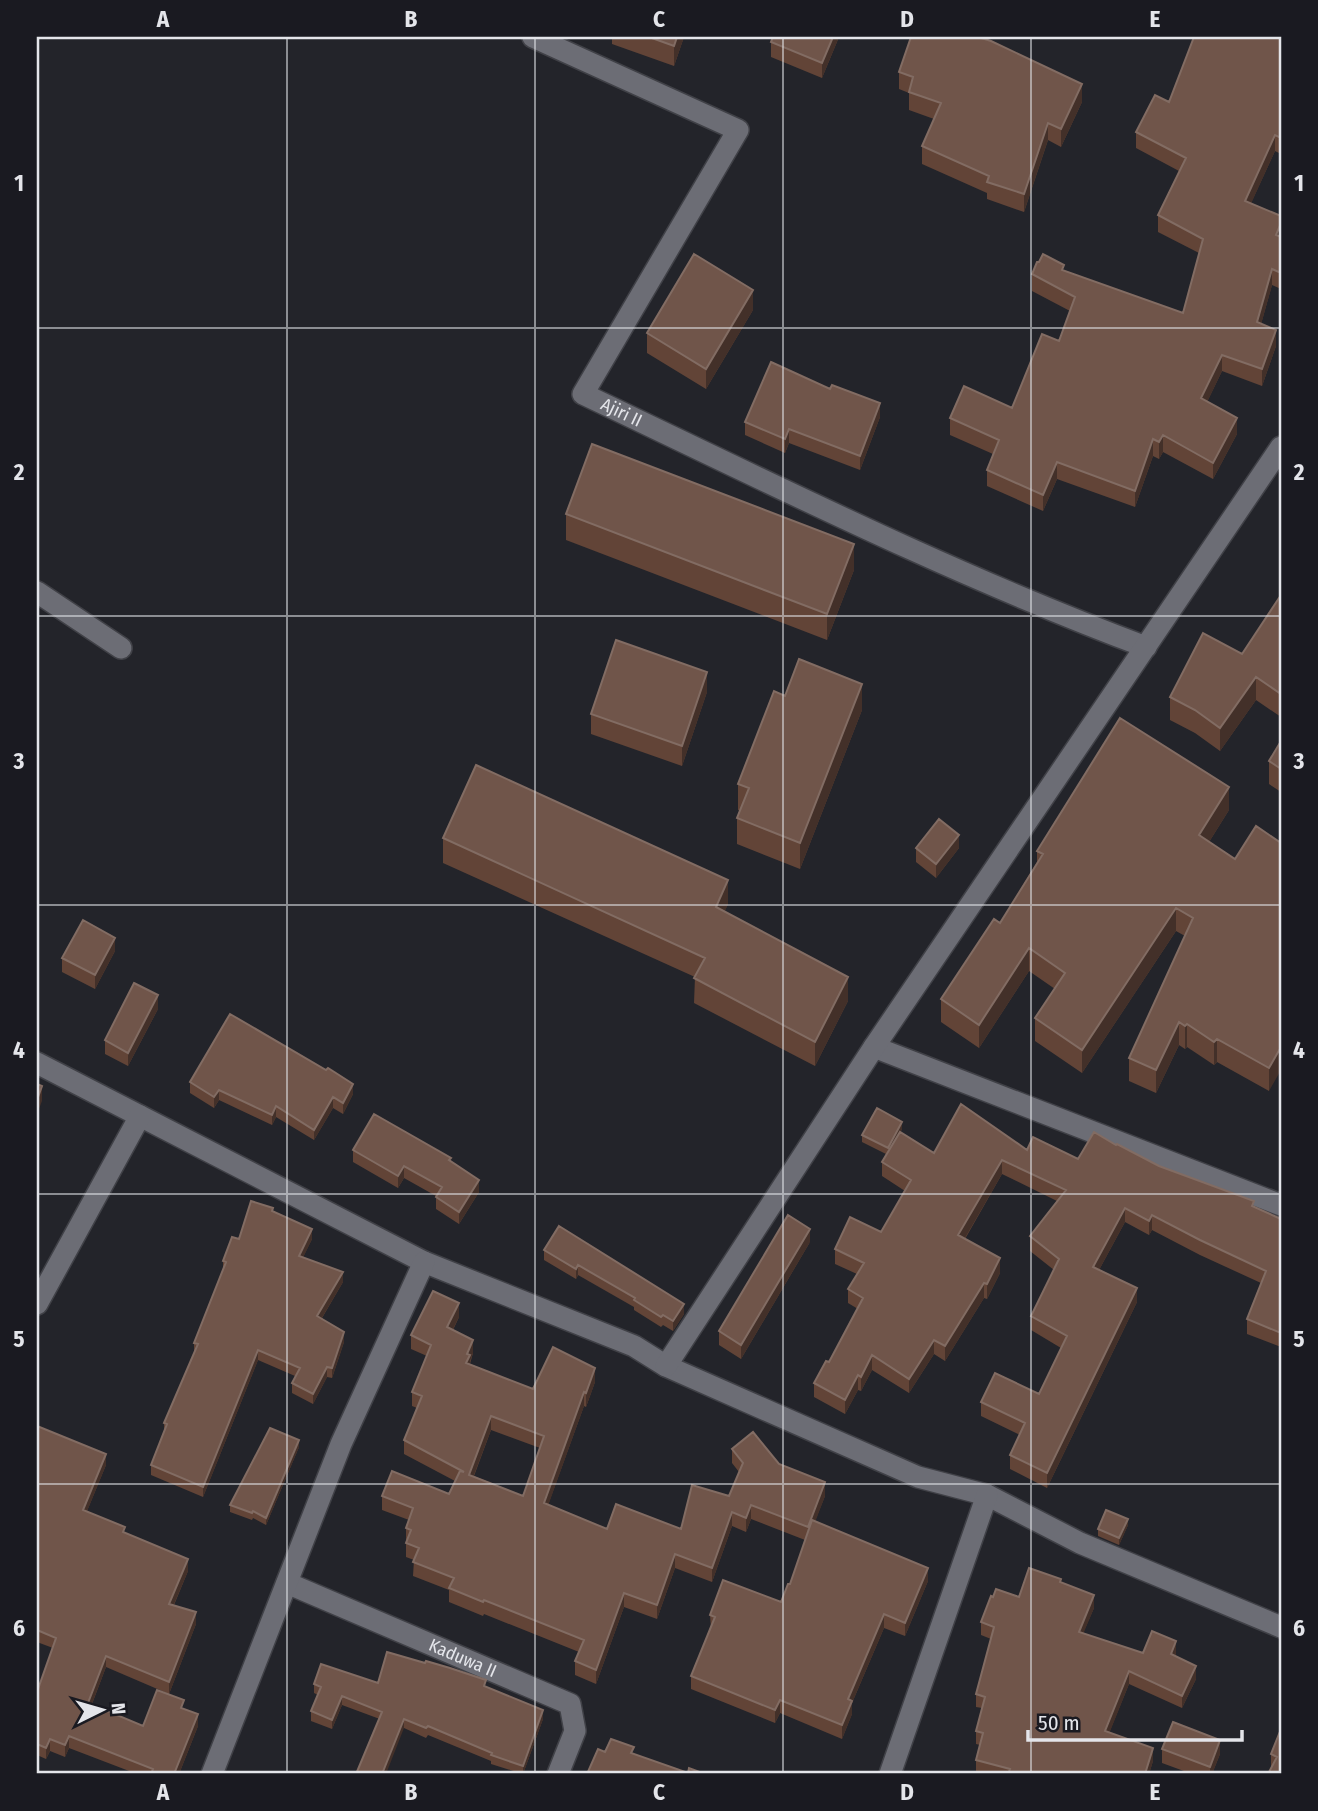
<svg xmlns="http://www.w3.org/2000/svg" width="1318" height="1811" viewBox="0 0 1318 1811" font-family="'Fira Sans Condensed',sans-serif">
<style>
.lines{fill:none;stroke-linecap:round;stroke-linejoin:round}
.minor-casing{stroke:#404147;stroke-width:24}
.minor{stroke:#6c6d75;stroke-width:21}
.wall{fill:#624437;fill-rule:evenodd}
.shaded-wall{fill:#433029}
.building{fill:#70554a;stroke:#826c63;stroke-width:2;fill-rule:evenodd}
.grid{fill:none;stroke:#e4e5ea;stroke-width:2;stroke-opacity:0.55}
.labels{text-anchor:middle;stroke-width:6;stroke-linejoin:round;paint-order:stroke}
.street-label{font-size:18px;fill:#e4e5ea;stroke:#1a1a21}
.neatline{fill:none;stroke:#e4e5ea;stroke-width:2.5}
.grid-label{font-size:23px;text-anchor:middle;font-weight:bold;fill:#e4e5ea}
</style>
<rect width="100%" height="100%" fill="#23242a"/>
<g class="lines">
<defs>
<g id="minor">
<path id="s1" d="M533 37 738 130 583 394C768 482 953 575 1146 647"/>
<path d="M37 592 121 648"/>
<path d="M874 1047 1281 1205"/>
<path d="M37 1063 424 1262 634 1346 666 1366 918 1477 987 1495 1080 1543 1281 1627"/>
<path d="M37 1304 140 1116"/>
<path d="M666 1366 874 1047 1281 447"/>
<path id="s2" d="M287 1583 570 1704 575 1731 558 1774"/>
<path d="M212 1774 341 1444 424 1262"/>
<path d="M890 1774 987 1495"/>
</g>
</defs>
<use href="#minor" class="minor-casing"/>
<use href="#minor" class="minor"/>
</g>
<path class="wall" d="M612 37H684L674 66 612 44Z
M839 37 822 78 771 57V42Z
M1192 37H1281V154L1275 151 1251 203 1281 216V289L1272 285 1261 324 1276 346 1262 386 1222 371 1207 402 1237 434 1213 479 1163 452 1159 459 1153 456 1135 507 1057 479 1043 511 987 486V470L993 454 950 435V418L1012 408 1059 341 1070 311 1032 291V274L1064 271 1183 313 1199 253 1158 232V215L1179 171 1136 148V132L1169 102 1193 41Z
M899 72 1082 102 1061 147 1048 140 1024 212 987 199V193L922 164V146L934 119 909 110V93L899 89Z
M753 310 706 389 647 353V333Z
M880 417 860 470 789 443 785 453 745 435V422Z
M566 514 854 570 827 640 566 540Z
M1281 595V717L1256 700 1220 751 1195 733 1170 720V697L1242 654Z
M707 692 682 766 591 734V714Z
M785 696 862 710 800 869 737 844V818L740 811 738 810V784Z
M1281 741V792L1269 784V761Z
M1229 810 1209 842 1235 859 1281 843 1269 1091 1217 1062 1214 1065 1187 1047 1185 1049 1179 1045 1156 1093 1129 1081V1058L1185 936 1176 931 1082 1073 1035 1041V1018L1055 989 1029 971 979 1048 941 1022V999L1000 923 1037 862V851Z
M443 838 728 904 724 912 848 1001 815 1066 694 1003 695 977 443 863Z
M916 848H959L936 878 916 862Z
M115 951 95 989 62 972V958Z
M158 1009 128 1066 105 1054V1040Z
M190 1082 353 1094 343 1114 333 1108 314 1140 276 1117 272 1125 219 1100 214 1108 190 1093Z
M902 1129 900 1133 934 1153 1027 1150 1078 1159 1116 1145 1159 1166 1281 1219V1347L1247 1334V1319L1261 1283 1200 1255 1152 1230 1149 1235 1125 1222 1099 1270 1137 1302 1047 1488 1010 1469V1455L1020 1435 981 1416V1402L1039 1394 1061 1348 1031 1330V1316L1054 1270 1030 1251V1236L1057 1201 1002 1174 965 1239 1000 1273 987 1299 984 1298 945 1361 934 1354 909 1393 872 1370 861 1391 858 1390 845 1414 814 1397V1383L829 1362 858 1309 848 1303V1289L857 1274 835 1264V1249L881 1232 905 1191 882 1176V1162L886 1154 862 1142V1135Z
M353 1150 451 1161 479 1192 459 1224 436 1209V1196L404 1178 398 1188 353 1162Z
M273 1212 312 1239 303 1257 343 1282 322 1318 344 1342 332 1378 327 1377 313 1404 292 1393V1383L295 1376 258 1360 203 1497 151 1475V1465L164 1432V1423L194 1353V1343L223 1271V1261L239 1239Z
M559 1226 684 1314 673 1331 663 1325 661 1327 634 1310V1307L578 1275 576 1279 544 1260V1250Z
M810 1242 741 1359 719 1345V1331Z
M459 1317 453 1330 473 1353 470 1364 533 1389 595 1382 586 1407 584 1406 548 1505 607 1529H681L729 1496 739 1472 732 1463V1449L779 1464 825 1496 815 1521 928 1581 905 1636 884 1628 852 1703V1714L842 1739 780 1713 775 1723 691 1689V1676L711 1628 710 1615 781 1602 790 1584 805 1540 751 1519 746 1532 732 1526 712 1582 675 1568 657 1619 624 1607 596 1684 575 1675V1661L579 1652 484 1614 483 1616 449 1602V1590L413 1576 414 1560 406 1557V1528L409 1520 382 1510V1496L449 1494 455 1481 404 1454V1440L417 1408 412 1406V1392L427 1356 411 1349V1335ZM491 1430 540 1448 523 1496 474 1476Z
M37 1426 106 1465 87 1511 188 1571 174 1605 196 1624 169 1694 106 1667 92 1704 143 1726 184 1709 198 1726 179 1774H137L69 1748 65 1757 50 1751 46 1759 37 1755V1692L53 1648 37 1642Z
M299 1447 266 1525 253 1518 252 1520 230 1512V1505Z
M1128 1525 1119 1545 1098 1536V1529Z
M1061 1582 1094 1608 1083 1633 1143 1653H1176L1175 1656 1196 1679 1182 1708 1129 1684 1109 1733 1153 1761 1149 1774H982L976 1773V1760L980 1745 976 1744V1731L982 1708 976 1707V1694L991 1639 981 1635V1622L993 1597H1019Z
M378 1683 486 1687 543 1719 523 1774 491 1764V1761L428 1735 426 1738 404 1728 342 1705 332 1729 311 1721V1711L318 1695 314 1693V1684Z
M1281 1729V1774L1271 1766V1754Z
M1162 1749 1220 1754 1212 1774H1192L1162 1763Z"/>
<path class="shaded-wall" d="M677 37H684L674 66V46Z
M833 37H839L822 78V63Z
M1082 84V102L1061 147V129Z
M1048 123V140L1024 212V194Z
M1275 135V151L1245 217V201Z
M1281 223V239L1276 235Z
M1272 269V285L1257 339V322Z
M753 290V310L706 389V369Z
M1276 330V346L1262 386V369Z
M1222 355V371L1201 415V398Z
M880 403V417L860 470V456Z
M1237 418V434L1213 479V463Z
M789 429V443L785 453V439Z
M1163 435V452L1159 459V442Z
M1153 439V456L1135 507V491Z
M1057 462V479L1043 511V495Z
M854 544V570L827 640V614Z
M707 672V692L682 766V746Z
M1256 677V700L1220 751V728Z
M862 684V710L800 869V843Z
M1229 787V810L1199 858V835Z
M959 835V848L936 878V864Z
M728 880V904L716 932V907Z
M1176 908V931L1082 1073V1050Z
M115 938V951L95 989V975Z
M1029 948V971L979 1048V1025Z
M848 977V1001L815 1066V1042Z
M158 995V1009L128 1066V1053Z
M1179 1022V1045L1156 1093V1070Z
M1187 1024V1047L1185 1049V1026Z
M1217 1039V1062L1214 1065V1042Z
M1281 1047V1070L1269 1091V1068Z
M353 1084V1094L343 1114V1103Z
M42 1086V1101L37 1114V1100Z
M219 1090V1100L214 1108V1097Z
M333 1097V1108L314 1140V1130Z
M276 1106V1117L272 1125V1115Z
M902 1122V1129L888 1155V1148Z
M1002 1160V1174L958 1250V1235Z
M404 1166V1178L398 1188V1176Z
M479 1180V1192L459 1224V1212Z
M1125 1208V1222L1093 1281V1267Z
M1152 1215V1230L1149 1235V1221Z
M312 1229V1239L299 1266V1256Z
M810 1229V1242L741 1359V1345Z
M1000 1258V1273L987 1299V1284Z
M578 1265V1275L576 1279V1269Z
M343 1272V1282L317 1326V1316Z
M984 1283V1298L945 1361V1346Z
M1137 1288V1302L1047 1488V1473Z
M459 1303V1317L447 1341V1327Z
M684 1304V1314L673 1331V1321Z
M344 1332V1342L332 1378V1368Z
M473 1340V1353L470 1361V1369L466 1377 467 1354Z
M934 1340V1354L909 1393V1379Z
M258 1350V1360L203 1497V1487Z
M872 1355V1370L861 1391V1377Z
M327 1367V1377L313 1404V1394Z
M595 1368V1382L586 1407V1393Z
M858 1375V1390L845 1414V1400Z
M584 1392V1406L544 1517V1503Z
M491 1416V1430L469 1488V1475Z
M299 1440V1447L266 1525V1518Z
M106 1454V1465L83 1521V1510Z
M825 1482V1496L808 1541V1527Z
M751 1505V1519L746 1532V1518Z
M732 1512V1526L712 1582V1568Z
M1128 1519V1525L1119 1545V1538Z
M675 1554V1568L657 1619V1605Z
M188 1559V1571L169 1616V1604Z
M928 1568V1581L905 1636V1623Z
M624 1593V1607L596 1684V1670Z
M1094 1595V1608L1079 1644V1632Z
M196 1612V1624L169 1694V1682Z
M884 1614V1628L852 1703V1714L842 1739V1725L848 1699Z
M1176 1641V1653L1171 1667V1654Z
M106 1656V1667L88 1714V1703Z
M1196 1666V1679L1182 1708V1696Z
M1129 1671V1684L1105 1744V1731Z
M342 1696V1705L332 1729V1720Z
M780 1700V1713L775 1723V1710Z
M543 1710V1719L523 1774V1766Z
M198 1714V1726L179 1774H174Z
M404 1719V1728L386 1774H382Z
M69 1736V1748L65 1757V1745Z
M50 1739V1751L46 1759V1748Z
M1220 1740V1754L1212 1774H1210V1767Z
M1153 1748V1761L1149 1774H1145Z"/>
<path class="building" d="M649 37H677L674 46Z
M773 37H833L822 63 771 42Z
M911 37H978L991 41 1082 84 1061 129 1048 123 1024 194 987 182 989 176 922 146 941 103 909 92 913 77 899 72Z
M1194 37H1281V138L1275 135 1245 201 1281 216V223L1276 235 1281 237V273L1272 269 1257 322 1276 330 1262 369 1222 355 1201 398 1237 418 1213 463 1163 435 1159 442 1153 439 1135 491 1057 462 1043 495 987 470 999 440 950 418 964 386 1012 408 1042 334 1059 341 1075 297 1032 274 1037 262H1039L1043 254 1064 265 1062 270 1183 313 1203 239 1158 215 1186 158 1136 132 1155 95 1169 102Z
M694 254 753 290 706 369 647 333Z
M771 362 830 389 832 385 880 403 860 456 789 429 785 439 745 422Z
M592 444 854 544 827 614 566 514Z
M1281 595V694L1256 677 1220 728 1195 710 1170 697 1203 633 1242 654Z
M616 640 707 672 682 746 591 714Z
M799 659 862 684 800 843 737 818 749 788 738 784 774 691 785 696Z
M1120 718 1229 787 1199 835 1235 859 1256 826 1281 843V1047L1269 1068 1217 1039 1214 1042 1187 1024 1185 1026 1179 1022 1156 1070 1129 1058 1193 918 1176 908 1082 1050 1035 1018 1065 973 1029 948 979 1025 941 999 994 919 1000 923 1043 854 1037 851Z
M1281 741V769L1269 761Z
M476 765 728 880 716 907 848 977 815 1042 694 978 705 958 443 838Z
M939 819 959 835 936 864 916 848Z
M83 920 115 938 95 975 62 958Z
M134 983 158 995 128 1053 105 1040Z
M230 1014 326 1070 328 1068 353 1084 343 1103 333 1097 314 1130 276 1106 272 1115 219 1090 214 1097 190 1082Z
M37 1084 42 1086 37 1100Z
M961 1104 1027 1150 1033 1137 1078 1159 1094 1132 1116 1145 1117 1144 1159 1166 1254 1201 1252 1206 1281 1219V1333L1247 1319 1266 1271 1200 1240 1152 1215 1149 1221 1125 1208 1093 1267 1137 1288 1047 1473 1010 1455 1025 1423 981 1402 995 1373 1039 1394 1067 1336 1031 1316 1059 1259 1030 1236 1066 1190 1002 1160 958 1235 1000 1258 987 1284 984 1283 945 1346 934 1340 909 1379 872 1355 861 1377 858 1375 845 1400 814 1383 826 1361 829 1362 863 1298 848 1289 864 1263 835 1249 850 1217 881 1232 911 1180 882 1162 900 1132 934 1153Z
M877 1108 902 1122 888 1148 862 1135Z
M374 1114 451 1158 449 1160 479 1180 459 1212 436 1197 442 1187 404 1166 398 1176 353 1150Z
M251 1201 273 1208 272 1211 312 1229 299 1256 343 1272 317 1316 344 1332 332 1368 327 1367 313 1394 292 1383 300 1368 258 1350 203 1487 151 1465 167 1424 164 1423 198 1344 194 1343 226 1262 223 1261 232 1237 239 1239Z
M788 1215 810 1229 741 1345 719 1331Z
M559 1226 684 1304 673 1321 663 1315 661 1317 634 1300 635 1298 578 1265 576 1269 544 1250Z
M433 1291 459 1303 447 1327 473 1340 467 1354 470 1355 466 1363 533 1389 553 1347 595 1368 586 1393 584 1392 544 1503 607 1529 616 1504 681 1529 692 1485 729 1496 743 1463 732 1449 753 1432 779 1464 825 1482 808 1527 751 1505 746 1518 732 1512 712 1568 675 1554 657 1605 624 1593 596 1670 575 1661 584 1640 484 1600 483 1602 449 1588 454 1578 413 1562 419 1548 406 1543 411 1530 406 1528 413 1508 382 1496 392 1471 449 1494 460 1471 464 1472 404 1440 422 1396 412 1392 431 1345 411 1335ZM491 1416 544 1436 523 1496 469 1475Z
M37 1426 106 1454 83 1510 125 1527 123 1532 188 1559 169 1604 196 1612 169 1682 106 1656 88 1703 143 1726 157 1690 184 1700 181 1708 198 1714 174 1774H151L153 1769 69 1736 65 1745 50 1739 46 1748 37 1744V1692L56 1638 37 1630Z
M270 1428 299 1440 266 1518 253 1511 252 1513 230 1505Z
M1106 1510 1128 1519 1119 1538 1098 1529Z
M812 1520 928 1568 905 1623 884 1614 848 1699 852 1701 842 1725 780 1700 775 1710 691 1676 715 1617 710 1615 723 1580 781 1602 788 1584H790Z
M1029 1568 1061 1579 1060 1582 1094 1595 1079 1632 1143 1653 1152 1631 1176 1641 1171 1654 1196 1666 1182 1696 1129 1671 1105 1731 1153 1748 1145 1774H1008L1010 1769 976 1760 983 1733 976 1731 985 1697 976 1694 994 1627 981 1622 991 1596 993 1597 996 1589 1019 1597Z
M387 1652 425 1663 426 1661 450 1668 486 1680 484 1686 543 1710 523 1766 491 1755 492 1753 428 1726 426 1728 404 1719 382 1774H356L382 1712 342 1696 332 1720 311 1711 321 1687 314 1684 321 1664 378 1683Z
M1173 1722 1220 1740 1210 1767 1162 1749Z
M1281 1729V1774H1268L1277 1757 1271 1754Z
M611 1739 634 1747 631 1753 688 1773 689 1768 705 1774H587L598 1749 605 1752Z"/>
<path class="grid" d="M287 37V1774M535 37V1774M783 37V1774M1031 37V1774M37 328H1281M37 616H1281M37 905H1281M37 1194H1281M37 1484H1281"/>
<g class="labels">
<g class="street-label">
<text dy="6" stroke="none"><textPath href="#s1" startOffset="574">Ajiri II</textPath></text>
<text dy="6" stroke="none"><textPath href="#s2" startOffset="191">Kaduwa II</textPath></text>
</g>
</g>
<rect width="1318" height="1811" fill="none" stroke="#1a1a21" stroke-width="77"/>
<g transform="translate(102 1710) rotate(85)" stroke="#1a1a21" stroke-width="5" paint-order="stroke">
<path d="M0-5L12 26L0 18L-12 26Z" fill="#e4e5ea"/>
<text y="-10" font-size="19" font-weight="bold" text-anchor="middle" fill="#e4e5ea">N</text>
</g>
<path d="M1028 1730v10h214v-10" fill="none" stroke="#e4e5ea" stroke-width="3.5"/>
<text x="1038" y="1730" font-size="21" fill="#e4e5ea" stroke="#1a1a21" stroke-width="5" paint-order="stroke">50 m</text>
<rect x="38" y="38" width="1242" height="1734" class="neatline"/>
<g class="grid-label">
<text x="163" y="27">A</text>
<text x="411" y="27">B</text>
<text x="659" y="27">C</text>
<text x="907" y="27">D</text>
<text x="1155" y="27">E</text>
<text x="19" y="191">1</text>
<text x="1299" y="191">1</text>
<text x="19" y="480">2</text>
<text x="1299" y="480">2</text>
<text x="19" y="769">3</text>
<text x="1299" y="769">3</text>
<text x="19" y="1058">4</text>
<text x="1299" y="1058">4</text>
<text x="19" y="1347">5</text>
<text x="1299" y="1347">5</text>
<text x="19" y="1636">6</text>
<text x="1299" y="1636">6</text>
<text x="163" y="1800">A</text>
<text x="411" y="1800">B</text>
<text x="659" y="1800">C</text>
<text x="907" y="1800">D</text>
<text x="1155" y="1800">E</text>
</g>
</svg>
